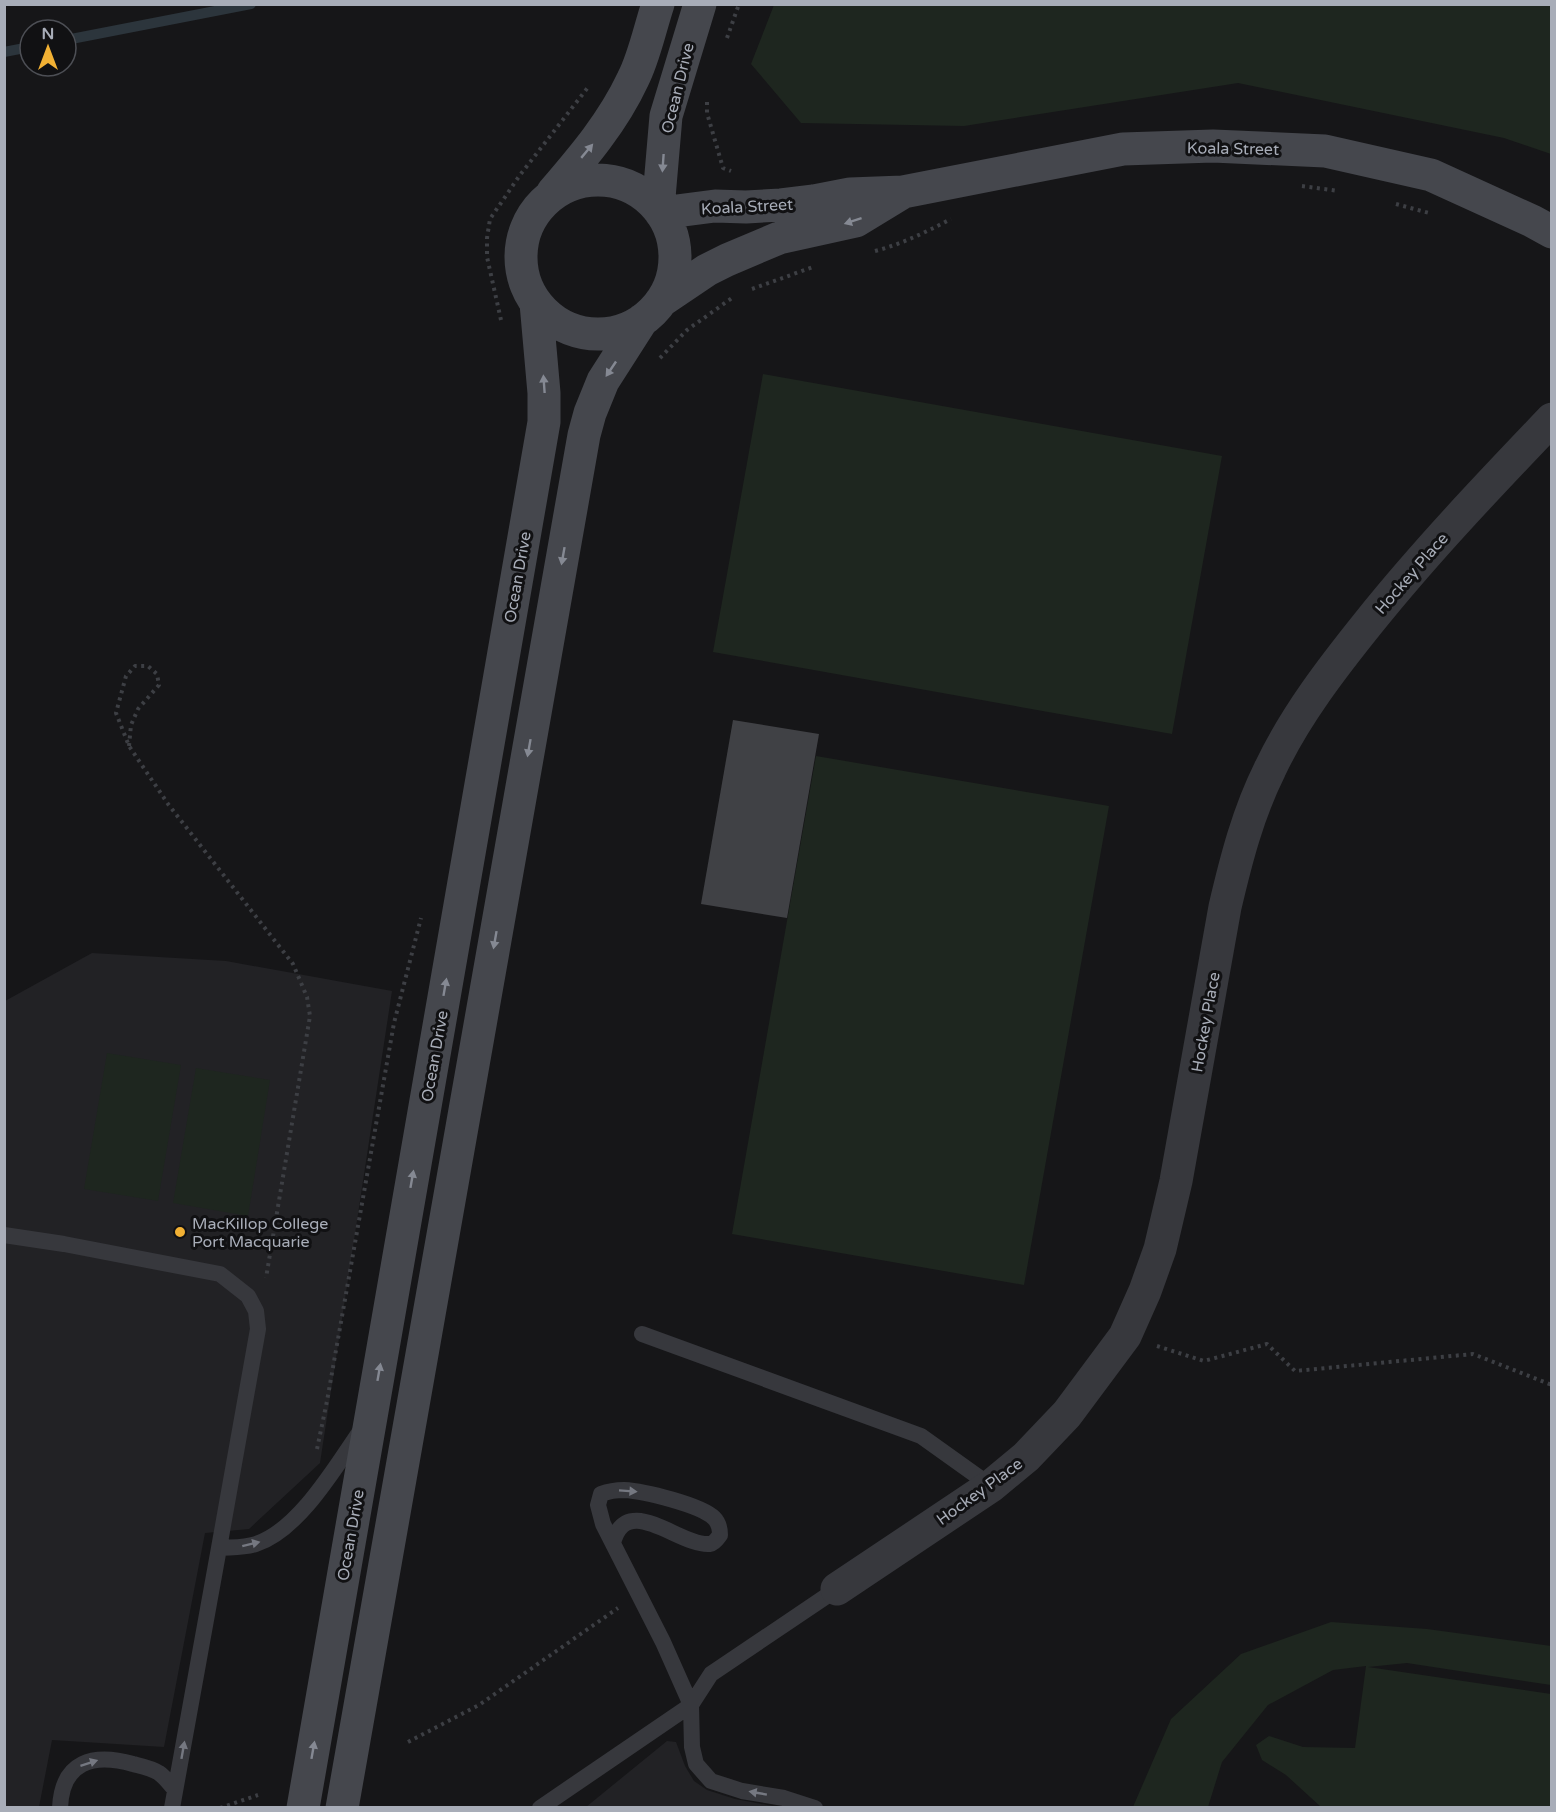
<svg xmlns="http://www.w3.org/2000/svg" width="1556" height="1812" viewBox="0 0 1556 1812" font-family="'Varela Round',sans-serif">
<style>
.built{fill:#222225}
.green{fill:#1e261f}
.lines{fill:none;stroke-linecap:round;stroke-linejoin:round}
.stream{stroke:#2c353c;stroke-width:10}
.building{fill:#404145}
.path{stroke:#3d3f44;stroke-width:4;stroke-dasharray:3 4.5;stroke-linecap:butt}
.lane{stroke:#37383d;stroke-width:16}
.street{stroke:#37383d;stroke-width:33}
.secondary{stroke:#45474d;stroke-width:33}
.oneway{fill:#858993}
.oneway2{fill:#757881}
.poi-dot{fill:#f2b134;stroke:#111113;stroke-width:2}
.labels{text-anchor:middle;stroke-width:6;stroke-linejoin:round;paint-order:stroke}
.street-label{font-size:16px;fill:#a8adb8;stroke:#111113}
.poi-label{font-size:16px;fill:#a8adb8;stroke:#111113;text-anchor:start}
</style>
<rect width="100%" height="100%" fill="#161618"/>
<path class="built" d="M92 953 226 961 392 991 320 1463 249 1529 205 1533 164 1747 52 1740 39 1807 5 1808V1001Z
M667 1741 676 1742 685 1766 694 1781 707 1790 735 1799 778 1807H586Z"/>
<path class="green" d="M774 5H1551V154L1504 138 1238 83 964 126 801 123 751 64Z
M763 374 1222 456 1172 734 713 652Z
M816 756 1109 806 1024 1285 732 1234Z
M107 1053 181 1065 158 1201 84 1189Z
M196 1068 270 1080 248 1216 173 1203Z
M1331 1622 1427 1629 1551 1646V1685L1407 1663 1368 1667 1551 1694V1807H1321L1286 1775 1262 1760 1256 1745 1269 1736 1303 1747 1355 1748 1366 1666 1333 1670 1268 1705 1222 1762 1208 1807H1133L1171 1719 1241 1654Z"/>
<g class="lines">
<path class="stream" d="M66 40 251 4
M4 52 30 47"/>
</g>
<path class="building" d="M733 720 819 734 787 918 701 904Z"/>
<g class="lines">
<path class="path" d="M727 38 739 4
M707 102V113L723 168 731 171
M1302 186 1339 191
M1396 204 1429 213
M875 251C902 244 926 232 951 219
M752 289 813 267
M501 320 487 257V238L490 219 520 175 589 86
M660 358 687 330 732 298
M129 746 131 725 138 709 159 685 157 674 148 666H135L126 676 116 713 129 746 168 804 293 964 307 997 310 1016 266 1278
M1157 1346 1204 1361 1267 1344 1295 1371 1473 1354 1552 1385
M317 1449 327 1401 394 1023 421 918
M408 1742 479 1705 618 1608
M220 1808 258 1795"/>
<path class="lane" d="M4 1235 64 1244 220 1274 248 1296 256 1311 258 1329 219 1548
M642 1334 921 1436 991 1486
M613 1543C627 1491 680 1547 710 1544 715 1543 717 1539 720 1535 720 1528 719 1523 714 1518 701 1505 644 1491 624 1490 616 1490 609 1491 601 1494L598 1505 603 1524 663 1642 691 1705 692 1747 696 1764 711 1781 742 1791 784 1798 815 1808
M60 1808C62 1761 93 1753 133 1764 141 1766 152 1768 159 1773 165 1777 170 1784 175 1790
M172 1808 219 1548C231 1547 244 1548 256 1544 299 1530 336 1466 361 1430
M540 1808 691 1705 711 1674 837 1589"/>
<path class="street" d="M837 1589 991 1486 1026 1457 1067 1414 1125 1336 1145 1291 1160 1249 1176 1181 1225 907C1236 860 1248 813 1270 769 1295 716 1332 668 1369 622 1426 551 1489 485 1552 419"/>
<path class="secondary" d="M521 257a77 77 0 1 1 154 0a77 77 0 1 1-154 0Z
M553 192C583 157 613 122 633 79 644 58 650 28 658 4
M658 209 666 116 700 4
M661 213 715 206 746 207 781 205 814 201 850 194 903 192 1123 149 1213 146 1325 151 1431 175 1532 221 1552 232
M661 301 707 270 727 260 779 238 856 221 902 193
M303 1808 544 422V393L536 303
M342 1808 584 435 590 413 603 381 642 320"/>
</g>
<defs><path id="oneway-solid" d="M-6-.8H1V-3.2L6.5 0L1 3.2V.8H-6Z" transform="scale(1.5)"/></defs>
<g class="oneway">
<use href="#oneway-solid" transform="translate(587 151) rotate(-50)"/>
<use href="#oneway-solid" transform="translate(663 163) rotate(94)"/>
<use href="#oneway-solid" transform="translate(853 221) rotate(162)"/>
<use href="#oneway-solid" transform="translate(611 369) rotate(124)"/>
<use href="#oneway-solid" transform="translate(544 384) rotate(-94)"/>
<use href="#oneway-solid" transform="translate(563 556) rotate(100)"/>
<use href="#oneway-solid" transform="translate(529 748) rotate(100)"/>
<use href="#oneway-solid" transform="translate(495 940) rotate(100)"/>
<use href="#oneway-solid" transform="translate(445 987) rotate(-80)"/>
<use href="#oneway-solid" transform="translate(412 1179) rotate(-80)"/>
<use href="#oneway-solid" transform="translate(379 1372) rotate(-80)"/>
<use href="#oneway-solid" transform="translate(313 1750) rotate(-80)"/>
</g>
<g class="oneway2">
<use href="#oneway-solid" transform="translate(628 1491) rotate(4)"/>
<use href="#oneway-solid" transform="translate(251 1544) rotate(-14)"/>
<use href="#oneway-solid" transform="translate(183 1750) rotate(-80)"/>
<use href="#oneway-solid" transform="translate(89 1763) rotate(-18)"/>
<use href="#oneway-solid" transform="translate(758 1793) rotate(-170)"/>
</g>
<circle class="poi-dot" cx="180" cy="1232" r="6"/>
<g class="labels">
<g class="street-label">
<text transform="translate(677 88) rotate(-76)" y="6">Ocean Drive</text>
<text transform="translate(1233 148) rotate(1)" y="6">Koala Street</text>
<text transform="translate(747 206) rotate(-3)" y="6">Koala Street</text>
<text transform="translate(1411 573) rotate(-49)" y="6">Hockey Place</text>
<text transform="translate(517 577) rotate(-80)" y="6">Ocean Drive</text>
<text transform="translate(1205 1022) rotate(-80)" y="6">Hockey Place</text>
<text transform="translate(434 1056) rotate(-80)" y="6">Ocean Drive</text>
<text transform="translate(979 1491) rotate(-36)" y="6">Hockey Place</text>
<text transform="translate(350 1535) rotate(-80)" y="6">Ocean Drive</text>
</g>
<g class="poi-label">
<text x="192" y="1229">MacKillop College<tspan x="192" dy="18">Port Macquarie</tspan></text>
</g>
</g>
<rect width="1556" height="1812" fill="none" stroke="#a8adb8" stroke-width="12"/>
<g transform="translate(48 48)"><circle r="28" fill="#111113" stroke="#4d4f55" stroke-width="1.5"/>
<path d="M0-4.5L10 22L0 15L-10 22Z" fill="#f2b134"/>
<text y="-9" font-size="16" font-weight="bold" text-anchor="middle" fill="#a8adb8">N</text>
</g>
</svg>
